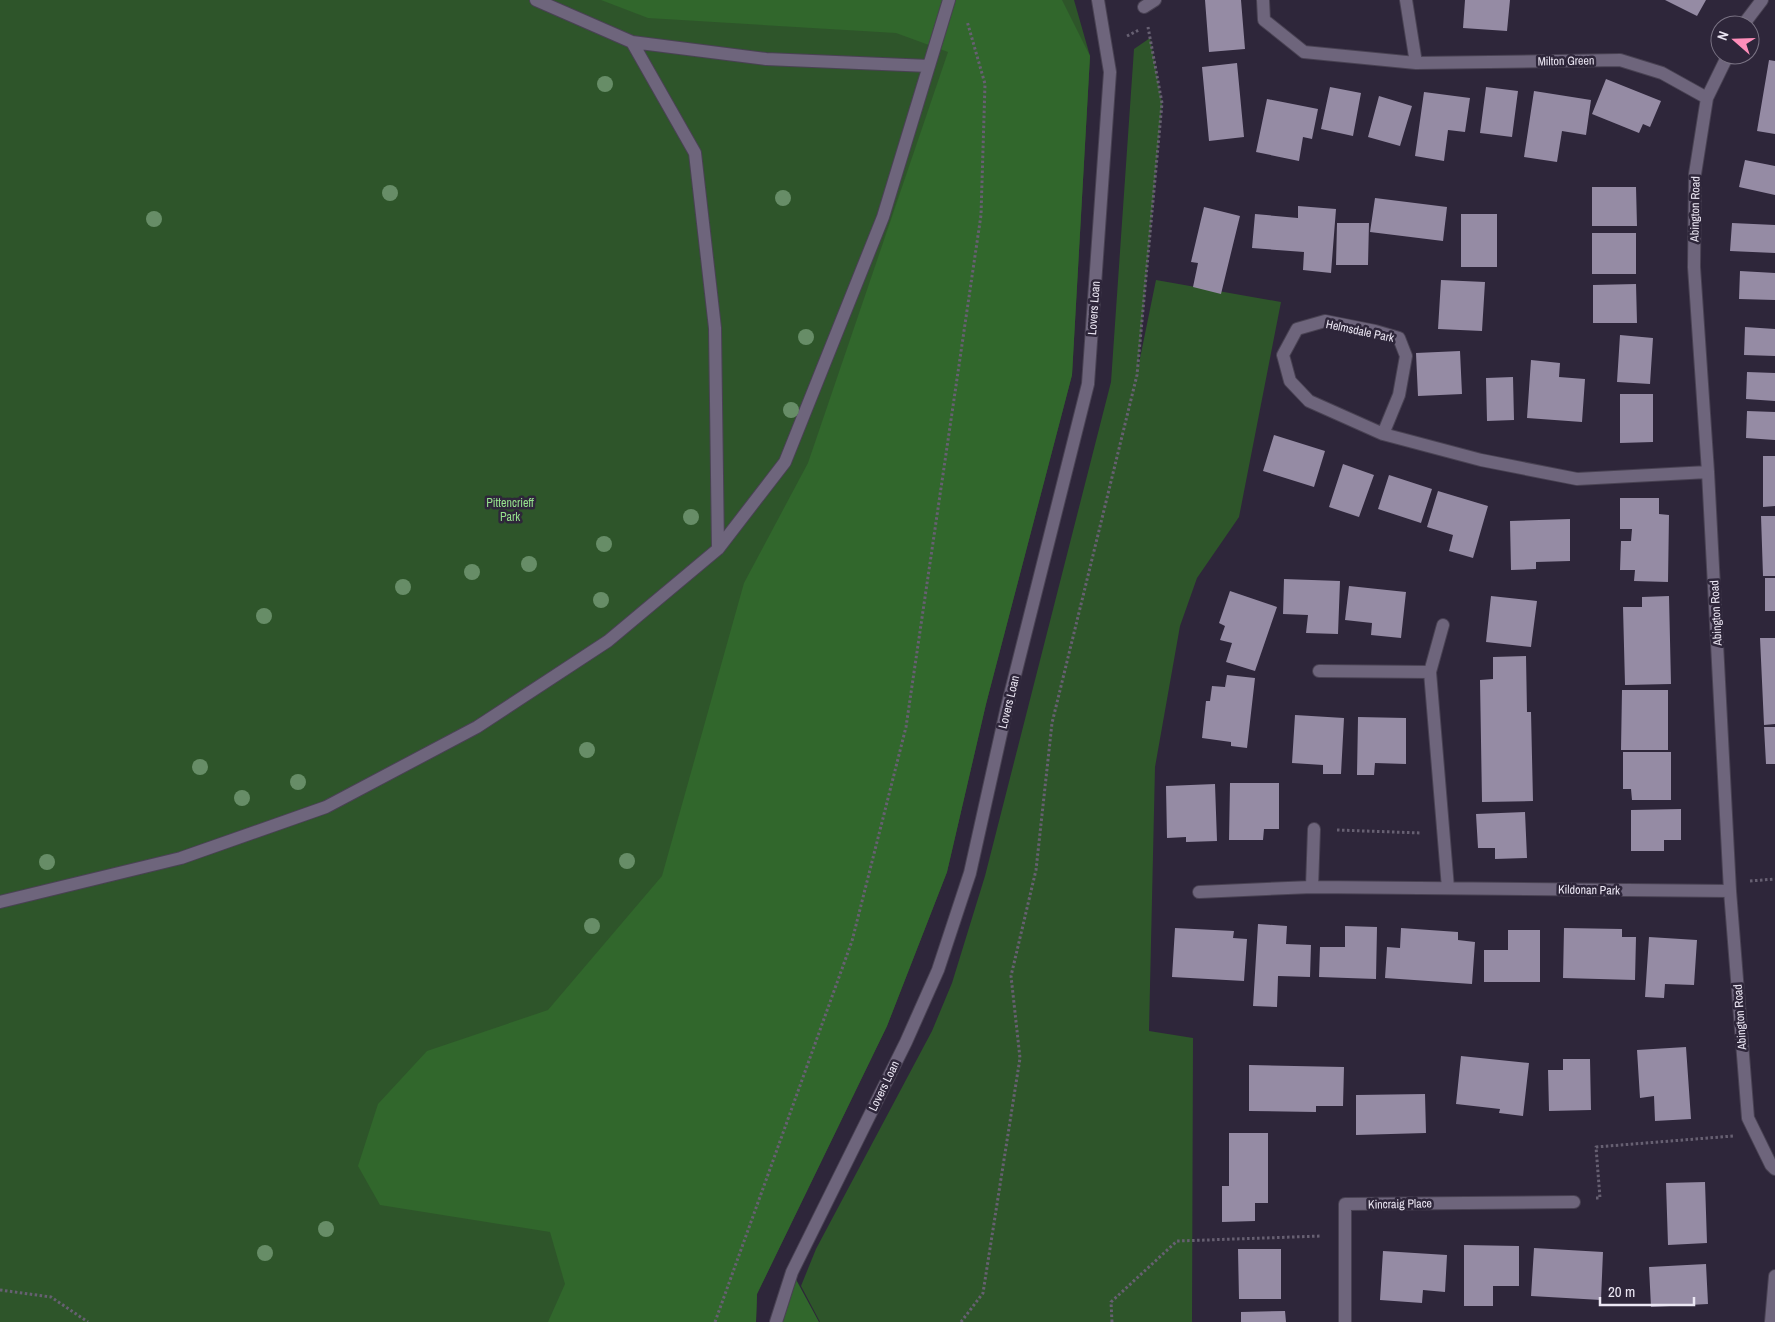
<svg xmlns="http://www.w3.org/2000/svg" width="1775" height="1322" viewBox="0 0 1775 1322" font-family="'Archivo Narrow',sans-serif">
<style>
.green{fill:#2e552a}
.forest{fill:#31672c}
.building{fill:#958ba4}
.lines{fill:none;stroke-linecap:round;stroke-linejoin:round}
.minor-casing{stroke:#494253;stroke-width:14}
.path{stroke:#676072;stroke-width:3;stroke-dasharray:2.5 2.5;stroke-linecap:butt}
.minor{stroke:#6e657c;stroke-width:12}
.tree{fill:#678d67}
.labels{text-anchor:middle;stroke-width:5;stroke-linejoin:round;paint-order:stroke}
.street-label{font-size:12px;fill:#ebe6f3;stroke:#2e263a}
.park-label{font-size:12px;fill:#95e18c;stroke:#2e263a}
</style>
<rect width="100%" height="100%" fill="#2e263a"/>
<path class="green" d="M0 0H1074L1090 56 1072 375 986 704 947 872 887 1026 757 1294 756 1322H0Z
M1150 38 1162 103 1138 368 1156 280 1281 302 1239 517 1197 578 1180 626 1155 767 1149 1031 1193 1038 1192 1322H820L801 1286 816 1249 932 1031 952 983 985 876 1111 382 1134 49Z"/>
<path class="forest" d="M601 0H1062L1090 56 1072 375 986 704 947 872 887 1026 757 1294 756 1322H548L565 1284 550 1232 380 1205 358 1166 378 1104 427 1051 548 1010 662 876 744 583 808 463 948 52 896 33 648 18Z
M792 1272 819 1322H776Z"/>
<path class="building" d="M1205 0H1241L1245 49 1209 52Z
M1465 0H1510L1507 31 1463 28Z
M1665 0H1706L1697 16Z
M1769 60 1775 61V134L1757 131Z
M1237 63 1244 137 1209 141 1202 67Z
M1606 79 1661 101 1650 127 1643 124 1639 133 1592 114Z
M1330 87 1361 93 1353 136 1321 129Z
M1486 87 1518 91 1512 137 1480 133Z
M1534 91 1591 100 1586 135 1562 131 1557 162 1524 157Z
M1424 92 1470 98 1465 132 1448 130 1444 161 1415 156Z
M1379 96 1412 106 1400 146 1368 137Z
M1267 99 1318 109 1312 139 1303 137 1299 161 1256 152Z
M1745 160 1775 166V195L1739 187Z
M1592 187H1636L1637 226H1592Z
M1375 198 1447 207 1443 241 1370 232Z
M1298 206 1336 209 1331 273 1303 270 1304 252 1252 248 1255 214 1298 218Z
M1204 207 1240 216 1221 294 1193 287 1198 263 1191 262Z
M1461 214H1497V267H1461Z
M1337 223H1369L1368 265H1336Z
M1732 223 1775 225V253L1730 251Z
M1592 233H1636V274H1592Z
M1740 271 1775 273V300L1739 299Z
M1441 280 1485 282 1482 331 1438 329Z
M1636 284 1637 323H1593V285Z
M1745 327 1775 329V356L1744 355Z
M1620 335 1653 338 1650 384 1617 382Z
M1460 351 1462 394 1418 396 1416 353Z
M1531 360 1560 363 1559 377 1585 379 1582 422 1527 418Z
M1747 372 1775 373V401L1746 399Z
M1513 377 1514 420 1487 421 1486 378Z
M1620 394H1653V442L1620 443Z
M1747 411 1775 412V440L1746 438Z
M1274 435 1325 451 1314 487 1263 471Z
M1763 456H1775V506L1763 507Z
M1343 464 1374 475 1359 517 1329 507Z
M1389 475 1432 489 1421 523 1378 509Z
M1438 491 1488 506 1473 558 1449 551 1453 535 1427 527Z
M1620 498H1659V514L1669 515 1668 582 1634 581 1635 570H1620L1621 541H1631L1632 529H1620Z
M1761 516H1775V576H1763Z
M1570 519V561L1536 562V569L1511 570 1510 521Z
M1765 578H1775V611H1765Z
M1284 579 1340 581 1338 634 1306 633 1308 615 1283 614Z
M1349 586 1406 592 1401 638 1371 635 1372 623 1345 620Z
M1230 591 1277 607 1255 671 1226 662 1232 643 1220 640 1225 626 1219 623Z
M1491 596 1537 601 1531 647 1486 642Z
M1669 596 1671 684 1625 685 1623 607H1642V597Z
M1760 638H1775V724L1764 725Z
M1526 656 1527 712H1531L1533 801 1482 802 1480 680 1493 679V657Z
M1227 675 1255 678 1247 748 1231 746V742L1202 738 1206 701H1210L1212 686 1225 687Z
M1622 690H1668V750H1621Z
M1295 715 1344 718 1341 774H1323V765L1292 763Z
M1358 717 1406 718V764L1375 763 1374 775H1357Z
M1764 727H1775V764H1766Z
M1623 752H1671V800H1632L1631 789H1623Z
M1230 783H1279V829H1264L1263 840H1229Z
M1215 784 1217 841 1186 842V837L1167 838 1166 786Z
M1681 809V840H1664V851H1631V810Z
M1525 812 1527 858 1495 859V848H1478L1476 814Z
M1258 924 1287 926 1286 944 1311 945 1310 977 1278 976 1277 1007 1253 1006Z
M1345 926 1377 927 1376 979 1319 977 1320 947H1345Z
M1175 928 1234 931 1233 938 1247 939 1244 981 1172 977Z
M1401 928 1458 932V940L1475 942 1472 984 1385 978 1387 947 1400 948Z
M1564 928 1622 929V937H1636L1635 980 1563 978Z
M1508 930H1540V982H1484V950H1508Z
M1649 937 1697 940 1694 985 1665 984 1664 998 1645 997Z
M1686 1047 1691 1119 1655 1121 1654 1096 1640 1098 1637 1050Z
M1461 1056 1529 1063 1523 1116 1499 1113 1500 1109 1456 1104Z
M1563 1059H1590L1591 1110 1549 1111 1548 1070H1563Z
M1249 1065 1344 1067 1343 1106H1316V1112L1249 1111Z
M1425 1094 1426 1133 1356 1135V1095Z
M1229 1133H1268V1203H1255V1221L1222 1222V1186H1229Z
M1705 1182 1707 1243 1668 1245 1666 1183Z
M1464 1245 1519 1246V1286H1493V1306H1464Z
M1534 1248 1603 1252 1601 1300 1531 1296Z
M1238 1249H1281V1299H1239Z
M1383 1251 1447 1255 1445 1292 1423 1290 1422 1303 1380 1300Z
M1706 1264 1708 1304 1651 1307 1649 1267Z
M1285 1311 1286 1322H1241V1312Z"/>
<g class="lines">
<defs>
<path id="minor" d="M536 0 632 42 766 59 929 66
M1263 0 1264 20 1304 52 1416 63 1620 60 1662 73 1707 98
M1406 0 1416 63
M1144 7 1155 0
M1743 25 1762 0
M632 42 695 153 715 328 718 549
M1728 55 1707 98 1695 174 1694 267 1708 472 1730 891 1748 1118 1771 1165 1775 1169
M1383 434 1399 395 1406 356 1399 338 1375 331 1325 321 1297 329 1283 355 1290 381 1309 401 1383 434 1481 460 1577 479 1708 472
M1443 625 1430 672 1448 888
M1319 671 1430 672
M1312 887 1314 829
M1199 892 1312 887 1730 891
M0 902 181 858 326 807 477 727 608 641 718 549 785 462 883 217 949 0
M776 1322 792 1272 906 1042 938 970 970 873 1006 711 1088 384 1110 72 1098 0
M1345 1322V1204L1574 1202
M1771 1322 1775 1276"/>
</defs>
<use href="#minor" class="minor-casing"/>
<path class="path" d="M1127 36 1139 30
M1337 830 1421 833
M1750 881 1775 879
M1596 1198H1600L1596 1147 1733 1136
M0 1290 51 1297 88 1322
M715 1322 852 941 906 727 981 215 985 84 967 21
M961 1322 983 1293 1020 1058 1011 976 1036 870 1052 723 1137 375 1162 103 1148 27
M1112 1322 1111 1302 1177 1241 1322 1236"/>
<use href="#minor" class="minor"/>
</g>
<g class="tree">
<circle cx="605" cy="84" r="8"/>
<circle cx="390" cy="193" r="8"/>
<circle cx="783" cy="198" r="8"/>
<circle cx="154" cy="219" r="8"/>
<circle cx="806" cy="337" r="8"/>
<circle cx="791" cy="410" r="8"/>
<circle cx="691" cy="517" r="8"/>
<circle cx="604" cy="544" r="8"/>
<circle cx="529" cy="564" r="8"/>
<circle cx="472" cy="572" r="8"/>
<circle cx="403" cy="587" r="8"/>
<circle cx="601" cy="600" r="8"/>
<circle cx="264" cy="616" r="8"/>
<circle cx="587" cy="750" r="8"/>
<circle cx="200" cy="767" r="8"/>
<circle cx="298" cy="782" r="8"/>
<circle cx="242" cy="798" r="8"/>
<circle cx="627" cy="861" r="8"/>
<circle cx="47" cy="862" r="8"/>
<circle cx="592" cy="926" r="8"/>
<circle cx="326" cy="1229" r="8"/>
<circle cx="265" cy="1253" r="8"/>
</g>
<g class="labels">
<g class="street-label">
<text transform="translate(1566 61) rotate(-1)" y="4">Milton Green</text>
<text transform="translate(1695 209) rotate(-89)" y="4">Abington Road</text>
<text transform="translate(1094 308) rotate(-86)" y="4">Lovers Loan</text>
<text transform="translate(1360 331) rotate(12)" y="4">Helmsdale Park</text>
<text transform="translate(1716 613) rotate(-93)" y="4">Abington Road</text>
<text transform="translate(1009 702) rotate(-76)" y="4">Lovers Loan</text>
<text transform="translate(1589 890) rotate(1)" y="4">Kildonan Park</text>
<text transform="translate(1740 1017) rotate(-94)" y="4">Abington Road</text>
<text transform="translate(884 1086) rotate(-64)" y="4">Lovers Loan</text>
<text transform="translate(1400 1204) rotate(-1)" y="4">Kincraig Place</text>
</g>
<g class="park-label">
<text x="510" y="507">Pittencrieff<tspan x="510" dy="14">Park</tspan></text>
</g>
</g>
<g transform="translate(1735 40) rotate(290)"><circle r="24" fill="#2e263a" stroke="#7a7384"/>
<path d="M0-4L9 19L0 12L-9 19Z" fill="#ff8eba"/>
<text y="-8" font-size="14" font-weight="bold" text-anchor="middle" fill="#ebe6f3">N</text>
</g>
<path d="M1600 1297v8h94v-8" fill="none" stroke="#ebe6f3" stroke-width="2.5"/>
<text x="1608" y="1297" font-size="15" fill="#ebe6f3" stroke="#2e263a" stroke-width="4" paint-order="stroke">20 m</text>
</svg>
